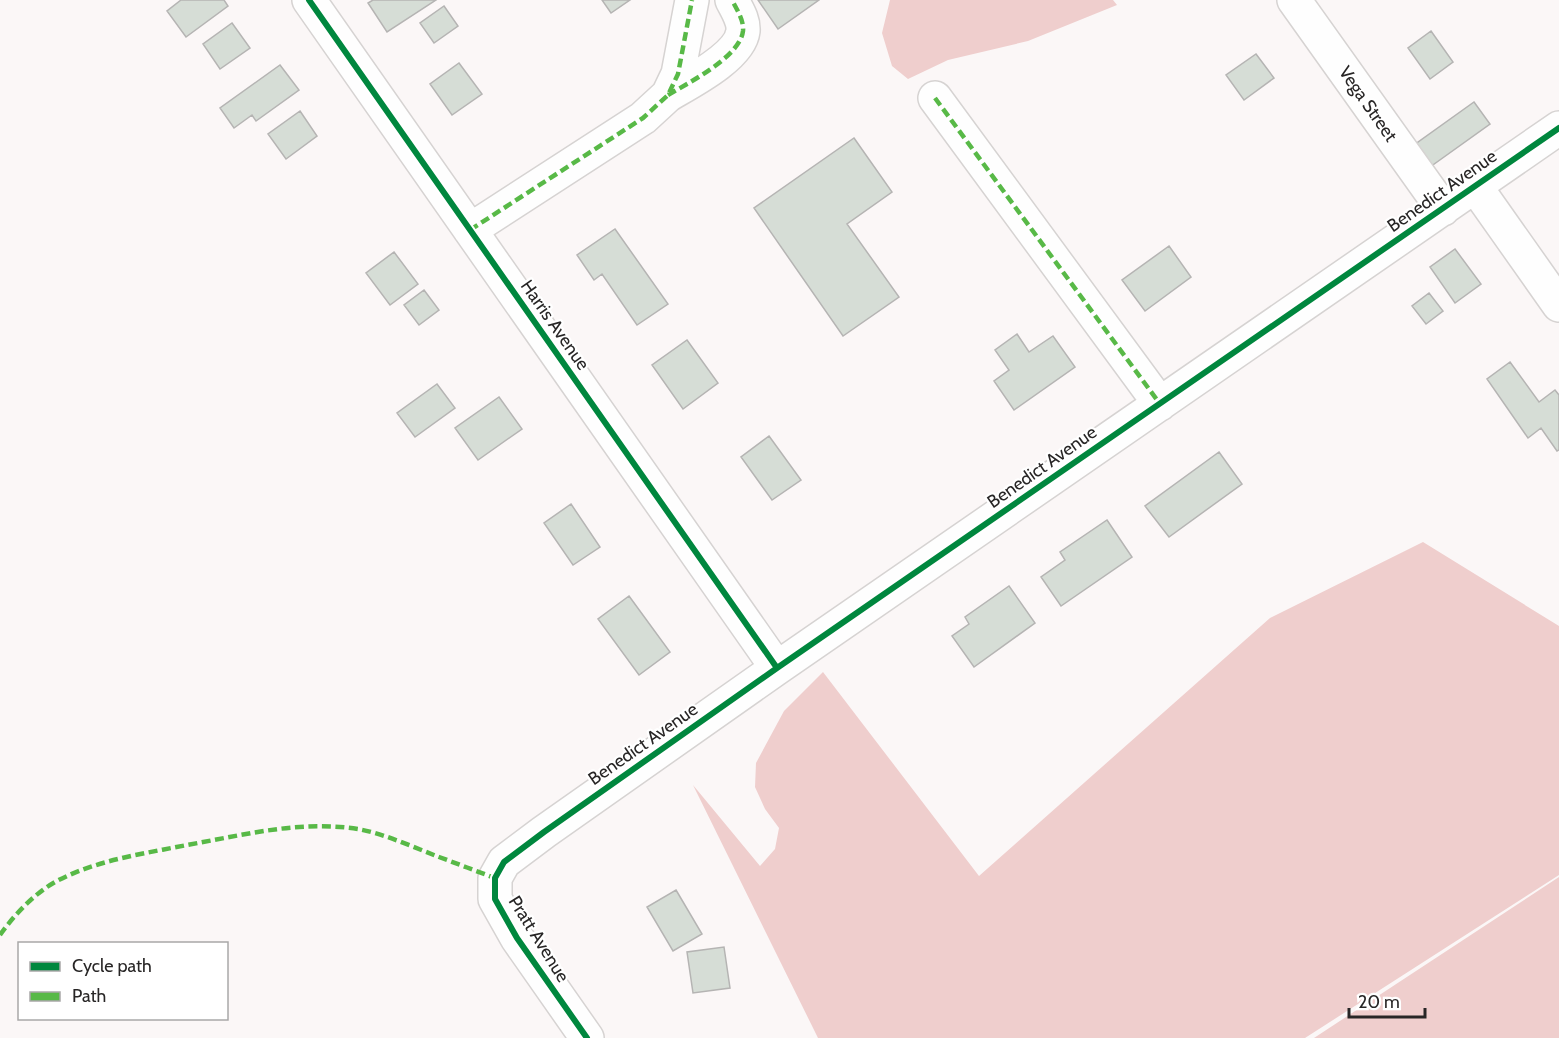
<svg xmlns="http://www.w3.org/2000/svg" width="1559" height="1038" viewBox="0 0 1559 1038" font-family="Cabin,sans-serif">
<style>
.forest{fill:#efcecd}
.building{fill:#d6ddd6;stroke:#b5b4b3;stroke-width:1.5}
.lines{fill:none;stroke-linecap:round;stroke-linejoin:round}
.minor-casing{stroke:#d6d3d2;stroke-width:36}
.minor{stroke:#fefefe;stroke-width:33}
.quiet{stroke:#58b947;stroke-width:4.5;stroke-dasharray:9 4.5;stroke-linecap:butt}
.cycleway-casing{stroke:#fff;stroke-width:10}
.cycleway{stroke:#00873e;stroke-width:6}
.labels{text-anchor:middle;stroke-width:4.5;stroke-linejoin:round;paint-order:stroke}
.street-label{font-size:18px;fill:#282626;stroke:#fff}
</style>
<rect width="100%" height="100%" fill="#fbf7f7"/>
<path class="forest" d="M890 0H1113L1117 5 1028 41 948 60 908 79 892 66 882 33Z
M1423 542 1559 626V875L1305 1038H818L693 785 760 866 775 849 779 828 765 809 755 787 756 763 784 711 823 672 979 876 1270 618Z
M1559 877V1038H1314Z"/>
<path class="building" d="M181 0H224L228 6 186 37 167 11Z
M373 0H436L387 32 368 3Z
M602 0H630L611 13Z
M758 0H819L778 29Z
M444 6 458 26 434 43 420 23Z
M232 23 250 48 220 69 203 44Z
M1431 31 1453 62 1430 79 1408 48Z
M1256 54 1274 78 1244 100 1226 75Z
M459 63 482 94 452 115 430 84Z
M280 65 299 90 256 121 252 115 234 128 220 108Z
M1474 102 1490 124 1430 167 1414 145Z
M300 111 317 136 286 159 268 134Z
M854 138 892 192 847 224 899 297 843 336 754 208Z
M615 229 668 304 637 325 602 274 594 280 577 255Z
M1169 246 1191 277 1145 311 1122 280Z
M1455 249 1481 284 1455 303 1430 267Z
M394 252 418 284 390 305 366 273Z
M424 290 439 310 419 325 404 305Z
M1429 293 1443 311 1426 324 1412 306Z
M1017 334 1029 352 1053 336 1075 367 1014 410 994 381 1009 370 995 350Z
M687 340 718 383 683 409 652 365Z
M1510 362 1539 402 1555 390 1559 395V450L1557 451 1541 428 1528 438 1487 379Z
M437 384 455 408 415 437 397 413Z
M499 397 522 429 478 460 455 428Z
M769 436 801 480 772 500 741 457Z
M1219 452 1242 484 1169 537 1145 506Z
M571 504 600 547 573 565 544 523Z
M1107 520 1132 557 1061 606 1041 577 1065 560 1060 552Z
M1009 586 1035 623 974 667 952 636 969 624 965 617Z
M629 596 670 652 639 675 598 619Z
M676 890 702 934 673 951 647 907Z
M724 947 730 988 693 993 687 952Z"/>
<g class="lines">
<defs>
<path id="minor" d="M309 0 777 668
M1294 0 1443 209
M668 95C688 83 740 57 743 31 744 20 737 10 732 0
M935 98 1160 404
M1475 186 1559 305
M470 230 643 118 668 95 678 74 692 0
M587 1038 517 938 495 899V878L504 862 544 832 777 668 1559 128"/>
</defs>
<use href="#minor" class="minor-casing"/>
<use href="#minor" class="minor"/>
<path class="quiet" d="M668 95C688 83 740 57 743 31 744 20 737 10 732 0
M935 98 1160 404
M470 230 643 118 668 95 678 74 692 0
M0 935C14 915 34 894 55 882 96 860 142 854 187 845 244 835 299 820 358 829 385 834 413 847 439 857 458 864 476 871 495 878"/>
<defs>
<path id="cycleway" d="M309 0 777 668
M587 1038 517 938 495 899V878L504 862 544 832 777 668 1559 128"/>
</defs>
<use href="#cycleway" class="cycleway-casing"/>
<use href="#cycleway" class="cycleway"/>
</g>
<g class="labels">
<g class="street-label">
<text transform="translate(1368 104) rotate(55)" y="6">Vega Street</text>
<text transform="translate(1442 191) rotate(-35)" y="6">Benedict Avenue</text>
<text transform="translate(555 325) rotate(55)" y="6">Harris Avenue</text>
<text transform="translate(1042 467) rotate(-35)" y="6">Benedict Avenue</text>
<text transform="translate(643 744) rotate(-35)" y="6">Benedict Avenue</text>
<text transform="translate(539 939) rotate(58)" y="6">Pratt Avenue</text>
</g>
</g>
<rect x="18" y="942" width="210" height="78" fill="#ffffff" stroke="#a9a8a8" stroke-width="1.5"/>
<rect x="30" y="962" width="30" height="9" fill="#00873e" stroke="#a9a8a8" stroke-width="1.5"/>
<text x="72" y="972" font-size="18" fill="#282626">Cycle path</text>
<rect x="30" y="992" width="30" height="9" fill="#58b947" stroke="#a9a8a8" stroke-width="1.5"/>
<text x="72" y="1002" font-size="18" fill="#282626">Path</text>
<path d="M1349 1008v9h76v-9" fill="none" stroke="#282626" stroke-width="3"/>
<text x="1358" y="1008" font-size="18" fill="#282626" stroke="#ffffff" stroke-width="4.5" paint-order="stroke">20 m</text>
</svg>
